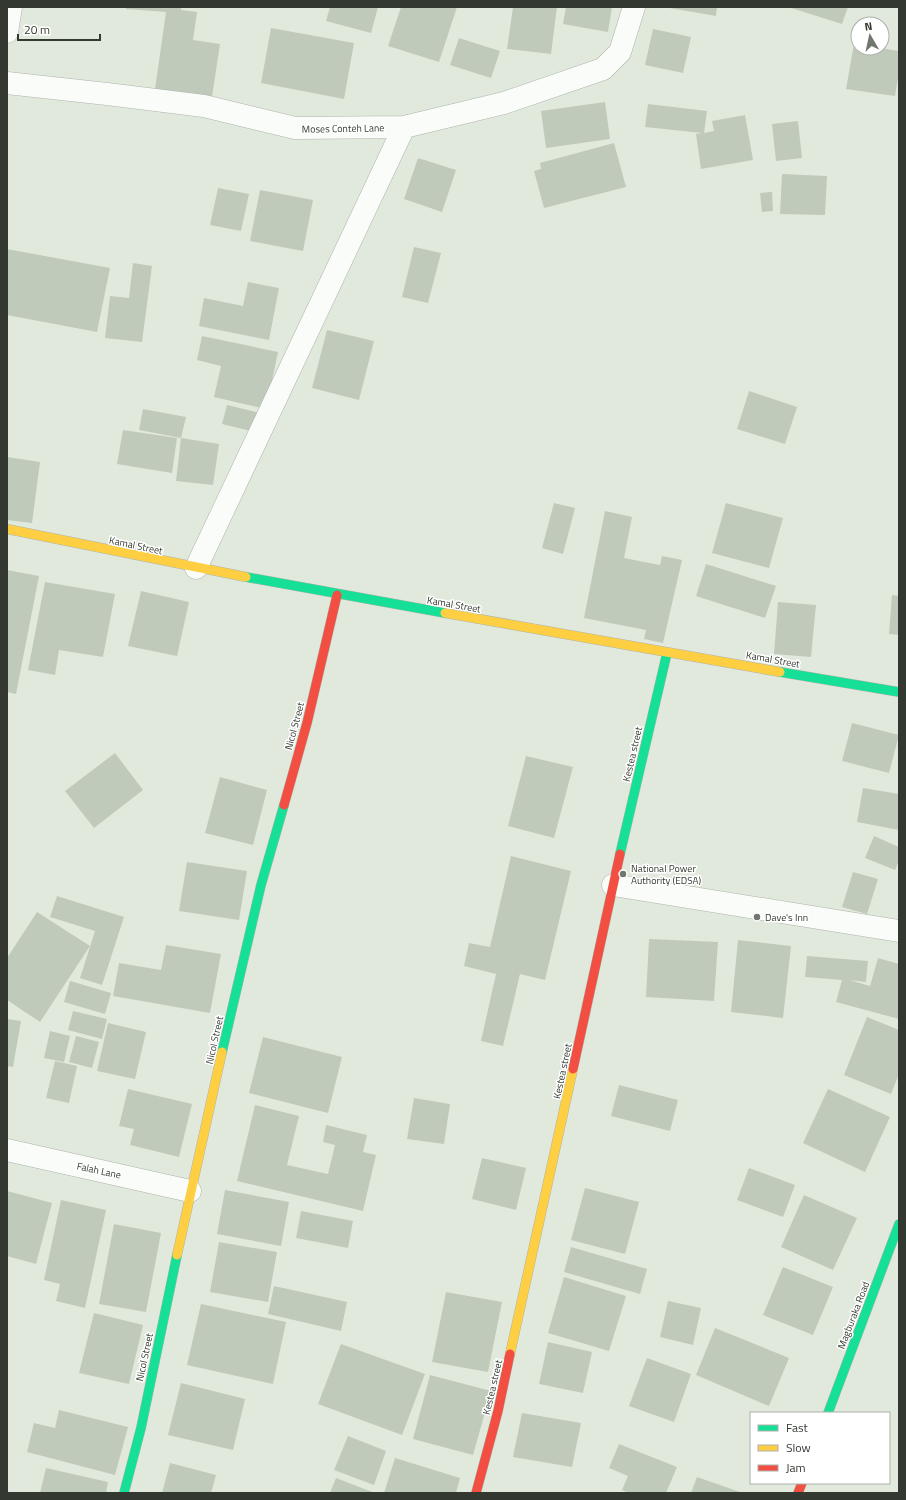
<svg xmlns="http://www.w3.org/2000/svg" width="906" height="1500" viewBox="0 0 906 1500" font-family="'Titillium Web',sans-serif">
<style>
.building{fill:#c0cabb}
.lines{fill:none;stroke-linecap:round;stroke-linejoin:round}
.street-casing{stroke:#adb4aa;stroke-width:23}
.fast-casing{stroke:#adb4aa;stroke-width:10}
.slow-casing{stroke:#adb4aa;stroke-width:10}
.jam-casing{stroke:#adb4aa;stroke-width:10}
.street{stroke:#fafcfa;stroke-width:22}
.fast{stroke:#16e098;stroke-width:9}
.slow{stroke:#ffcf43;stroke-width:9}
.jam{stroke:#f24e42;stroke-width:9}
.poi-dot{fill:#70776d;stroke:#fff;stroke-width:1.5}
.labels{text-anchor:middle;stroke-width:3;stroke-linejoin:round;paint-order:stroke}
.street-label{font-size:10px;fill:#333930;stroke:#fff}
.poi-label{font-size:10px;fill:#333930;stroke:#fff;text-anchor:start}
</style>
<rect width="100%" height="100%" fill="#e1e9dd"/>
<path class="building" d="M126 7H181V10L197 12 193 40 220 44 212 97 155 89 166 12 126 9Z
M330 7H378L371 33 326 21Z
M401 7H457L439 62 388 46Z
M513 7H557L551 54 507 49Z
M566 7H612L608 32 563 24Z
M664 7H717L716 16Z
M788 7H848L842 24Z
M271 28 354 43 344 99 261 83Z
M653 29 691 37 683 73 645 65Z
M459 38 500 51 491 78 450 65Z
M854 44H858V48H880L899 51V72L895 96 846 89Z
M605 102 610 139 546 148 541 111Z
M648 104 707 111 704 133 714 131 712 121 745 115 753 160 701 169 696 134 702 133 645 127Z
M798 121 802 158 776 161 772 124Z
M614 143 626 187 544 208 534 171 541 169 540 163Z
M418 158 456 170 442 212 404 199Z
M782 174 827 176 825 215 780 214Z
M218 188 249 194 241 231 210 225Z
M260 190 313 200 303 251 250 241Z
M772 192 773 211 762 212 760 193Z
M414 247 441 253 428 303 402 297Z
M7 249 110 268 97 332 7 315Z
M133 263 152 266 142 342 105 338 110 296 129 298Z
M248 282 279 288 269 340 199 326 204 298 243 306Z
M327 330 374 341 359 400 312 388Z
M202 336 278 352 266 409 214 397 221 366 197 360Z
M749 391 797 407 785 444 737 429Z
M227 405 260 413 255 432 222 424Z
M143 409 186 417 181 438 139 430Z
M123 430 177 438 172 473 117 464Z
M181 438 219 444 213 485 176 481Z
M7 457 40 462 32 523 7 520Z
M554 503 575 508 563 554 542 548Z
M726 503 783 518 769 568 712 553Z
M605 511 632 517 624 558 660 565 662 556 682 560 663 643 644 639 646 630 584 618Z
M706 564 776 586 765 618 696 596Z
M7 570 39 576 16 694 7 692Z
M45 582 115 594 103 657 59 650 55 675 28 670Z
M141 591 189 602 177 656 128 646Z
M892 595 899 596V635L889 634Z
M778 602 816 605 811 657 774 654Z
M852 723 899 735 889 773 842 761Z
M115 753 143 790 94 828 65 791Z
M526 756 573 767 554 838 508 826Z
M220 777 267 790 253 845 205 833Z
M863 788 899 794V830L857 822Z
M874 836 899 847V860L895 870 865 858Z
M511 856 571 871 545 980 520 974 503 1046 481 1041 496 974 464 966 469 943 490 947Z
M187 862 247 871 239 920 179 911Z
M853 872 878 879 867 914 842 907Z
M57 896 124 917 102 985 80 978 95 931 50 917Z
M37 912 90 946 40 1022 7 1000V958Z
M649 939 718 942 714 1001 646 997Z
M738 940 791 946 783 1018 731 1012Z
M166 945 221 954 210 1013 113 996 119 963 161 970Z
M807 956 868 961 866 982 849 980 870 986 878 958 899 964V1019L836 1002 842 980 805 977Z
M70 981 111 993 105 1014 64 1002Z
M73 1011 107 1019 102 1039 68 1030Z
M867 1017 899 1030V1074L891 1094 844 1075Z
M7 1019 21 1021 13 1067 7 1066Z
M108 1023 146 1032 135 1079 97 1071Z
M50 1031 70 1036 64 1062 44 1058Z
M76 1036 99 1042 92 1068 69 1062Z
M263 1037 342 1057 328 1113 249 1093Z
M55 1061 77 1066 69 1103 46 1098Z
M619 1085 678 1100 670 1131 611 1116Z
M128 1089 192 1104 179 1157 130 1145 134 1129 119 1126Z
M828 1089 890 1117 865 1172 803 1143Z
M414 1098 450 1104 444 1144 407 1139Z
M255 1105 299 1116 287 1165 328 1174 335 1145 323 1142 326 1125 367 1135 363 1152 376 1155 363 1211 237 1181Z
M482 1158 526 1168 516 1210 472 1199Z
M749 1168 795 1185 783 1217 737 1200Z
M585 1188 639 1202 625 1254 571 1240Z
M225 1190 289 1202 281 1246 217 1234Z
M7 1191 52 1203 36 1264 7 1256Z
M804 1195 857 1218 833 1270 781 1247Z
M61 1200 106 1210 85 1308 56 1301 60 1284 44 1280Z
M301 1211 353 1221 348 1248 296 1238Z
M114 1224 161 1233 146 1312 99 1304Z
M219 1242 277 1252 268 1302 210 1292Z
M571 1247 647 1269 640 1294 564 1272Z
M783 1267 833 1287 813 1335 763 1315Z
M564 1277 626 1296 609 1351 548 1333Z
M274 1286 347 1302 341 1331 268 1314Z
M446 1292 502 1302 488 1372 432 1362Z
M668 1301 701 1308 693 1345 660 1337Z
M201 1304 286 1322 273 1384 187 1365Z
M94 1313 143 1325 129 1384 79 1373Z
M715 1328 789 1358 769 1406 696 1375Z
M548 1342 592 1352 583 1393 539 1384Z
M341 1344 425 1374 402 1435 318 1404Z
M647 1358 691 1374 674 1422 629 1406Z
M430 1375 491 1391 473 1455 413 1439Z
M181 1383 245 1399 233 1450 168 1435Z
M59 1410 128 1427 115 1475 27 1452 34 1423 55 1428Z
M522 1413 581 1423 572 1467 513 1457Z
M348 1436 386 1451 374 1485 334 1470Z
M619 1444 677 1467 666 1493H629L622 1490 628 1476 609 1468Z
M395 1458 460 1478 456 1493H384Z
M170 1463 216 1475 211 1493H162Z
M46 1468 108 1482 106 1493H40Z
M697 1477 743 1493H691Z
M336 1478 375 1493H330Z"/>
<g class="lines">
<defs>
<path id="street" d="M7 32 11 7
M7 83 107 94 204 106 295 128 404 127 504 103 603 69 620 52 634 7
M196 568 404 127
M613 885 899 931
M7 1150 190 1191"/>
<path id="fast" d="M246 577 445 613
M780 672 899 692
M620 854 667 653
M222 1052 261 885 284 805
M828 1413 899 1224
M124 1493 141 1428 177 1255"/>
<path id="slow" d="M7 529 246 577
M445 613 780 672
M177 1255 222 1052
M510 1354 573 1069"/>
<path id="jam" d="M284 805 307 723 337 595
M573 1069 620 854
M476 1493 498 1411 510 1354
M798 1493 802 1483"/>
</defs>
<use href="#street" class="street-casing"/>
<use href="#fast" class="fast-casing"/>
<use href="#slow" class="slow-casing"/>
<use href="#jam" class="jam-casing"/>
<use href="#street" class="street"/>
<use href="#fast" class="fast"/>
<use href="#slow" class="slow"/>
<use href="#jam" class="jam"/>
</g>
<g class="poi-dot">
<circle cx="623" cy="874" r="4"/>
<circle cx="757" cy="917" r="4"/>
</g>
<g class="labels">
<g class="street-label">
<text transform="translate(343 128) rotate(-1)" y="4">Moses Conteh Lane</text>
<text transform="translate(136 545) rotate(12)" y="4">Kamal Street</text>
<text transform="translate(454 604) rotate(10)" y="4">Kamal Street</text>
<text transform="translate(773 659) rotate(10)" y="4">Kamal Street</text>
<text transform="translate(294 726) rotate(-75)" y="4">Nicol Street</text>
<text transform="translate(632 754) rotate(-77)" y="4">Kestea street</text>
<text transform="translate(214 1040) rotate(-77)" y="4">Nicol Street</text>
<text transform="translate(562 1071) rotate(-78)" y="4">Kestea street</text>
<text transform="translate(99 1170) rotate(12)" y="4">Falah Lane</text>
<text transform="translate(853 1315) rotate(-69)" y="4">Magburaka Road</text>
<text transform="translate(144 1357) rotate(-78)" y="4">Nicol Street</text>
<text transform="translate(492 1387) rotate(-77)" y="4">Kestea street</text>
</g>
<g class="poi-label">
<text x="631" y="872">National Power<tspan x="631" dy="12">Authority (EDSA)</tspan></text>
<text x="765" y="921">Dave's Inn</text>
</g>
</g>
<rect width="906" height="1500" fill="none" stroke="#333930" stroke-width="16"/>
<rect x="750" y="1412" width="140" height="72" fill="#ffffff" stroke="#adb0ac"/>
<rect x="758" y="1425" width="20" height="6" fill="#16e098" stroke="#adb0ac"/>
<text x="786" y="1432" font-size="12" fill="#333930">Fast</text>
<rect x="758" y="1445" width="20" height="6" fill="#ffcf43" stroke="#adb0ac"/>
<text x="786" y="1452" font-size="12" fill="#333930">Slow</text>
<rect x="758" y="1465" width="20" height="6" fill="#f24e42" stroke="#adb0ac"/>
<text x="786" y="1472" font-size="12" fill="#333930">Jam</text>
<g transform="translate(870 36) rotate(351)"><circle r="19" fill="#ffffff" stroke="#adb0ac"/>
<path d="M0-3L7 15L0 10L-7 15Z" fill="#70776d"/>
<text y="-6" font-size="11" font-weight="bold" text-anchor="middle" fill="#333930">N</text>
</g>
<path d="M18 34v6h82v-6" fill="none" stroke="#333930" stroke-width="2"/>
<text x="24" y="34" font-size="12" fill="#333930" stroke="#ffffff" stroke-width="3" paint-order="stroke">20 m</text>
</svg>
